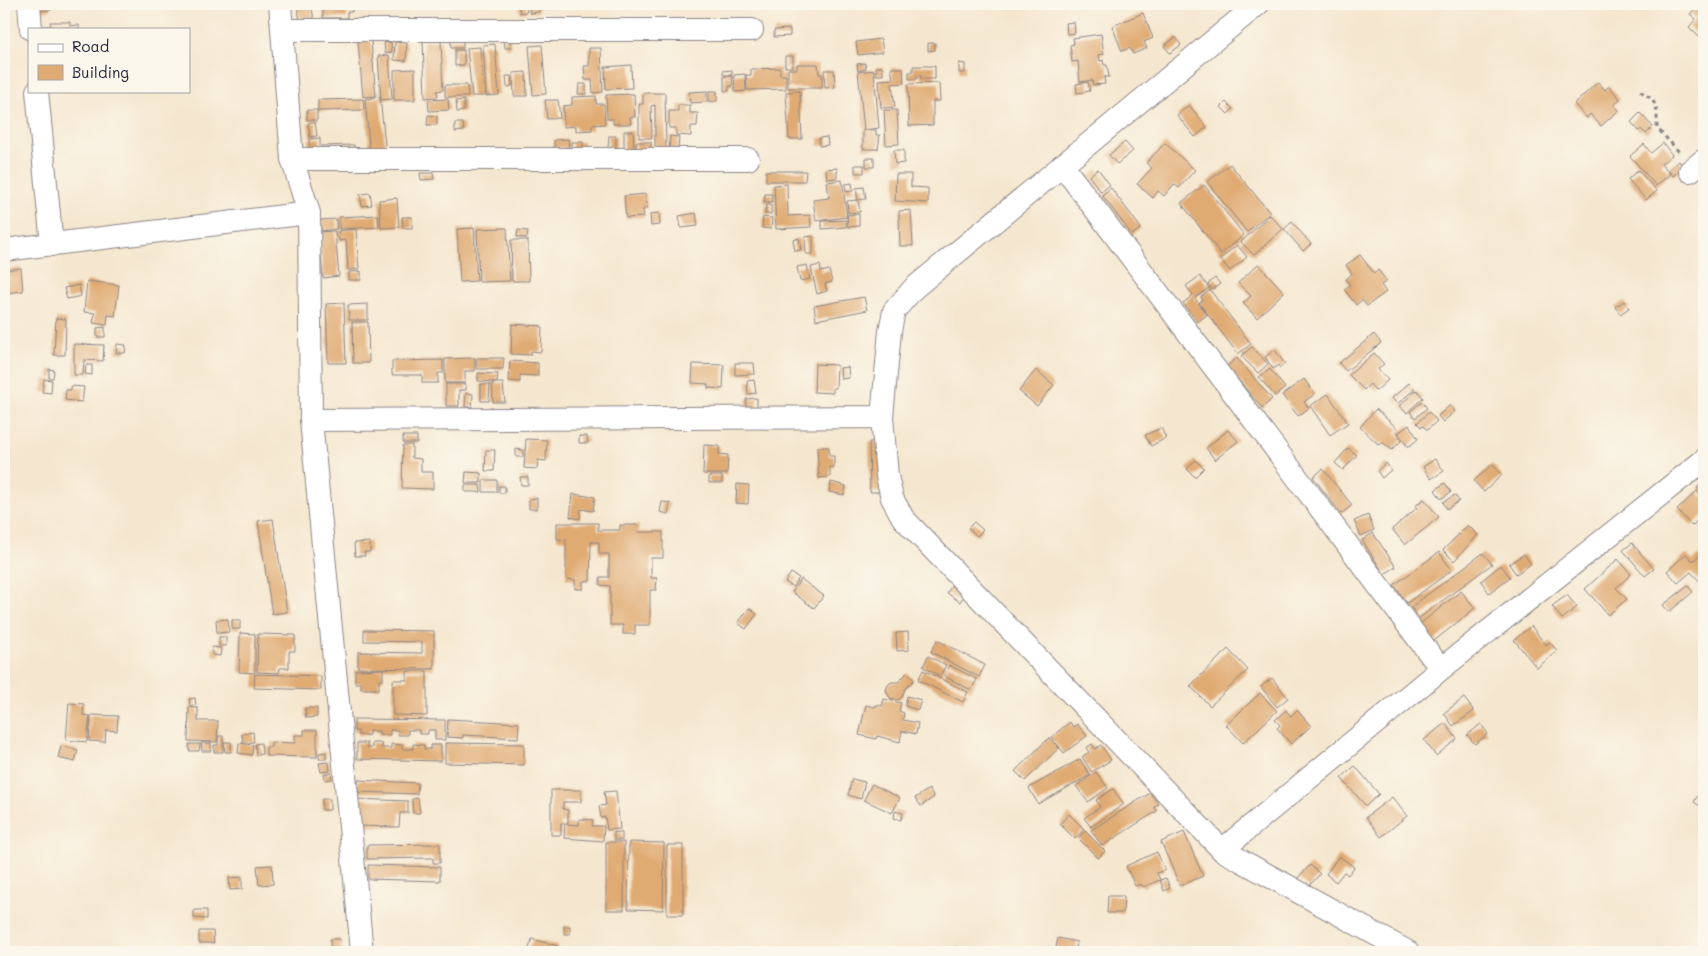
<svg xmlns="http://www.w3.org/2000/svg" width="1708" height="956" viewBox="0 0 1708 956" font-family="Mali,sans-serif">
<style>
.building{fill:#e0ab73}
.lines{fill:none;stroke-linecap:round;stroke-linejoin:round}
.minor-casing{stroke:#8c8485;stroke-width:24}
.path{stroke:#8c8485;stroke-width:3;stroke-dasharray:4 4;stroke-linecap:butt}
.minor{stroke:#fff;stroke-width:22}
</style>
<rect width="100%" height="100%" fill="#fbf7ec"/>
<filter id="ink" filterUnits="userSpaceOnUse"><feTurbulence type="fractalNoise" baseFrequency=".02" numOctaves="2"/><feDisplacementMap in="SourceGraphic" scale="10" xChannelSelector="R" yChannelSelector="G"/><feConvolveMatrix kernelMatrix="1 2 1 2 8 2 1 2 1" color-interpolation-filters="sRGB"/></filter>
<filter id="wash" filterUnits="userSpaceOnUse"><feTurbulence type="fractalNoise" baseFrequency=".0096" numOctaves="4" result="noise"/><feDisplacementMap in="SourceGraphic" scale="20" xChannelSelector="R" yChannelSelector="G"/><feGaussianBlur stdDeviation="1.12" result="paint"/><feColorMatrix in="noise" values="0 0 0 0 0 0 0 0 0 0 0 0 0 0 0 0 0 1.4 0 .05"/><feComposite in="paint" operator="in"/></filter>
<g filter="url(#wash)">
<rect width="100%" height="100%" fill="#f5e7cf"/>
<g id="blocks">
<path class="building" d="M40 4H50L51 10 40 11Z
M297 4H311L314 19 300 21Z
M323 4H352V12H347V18H323Z
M518 4H526L527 12 520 13Z
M529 4H546L547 7 539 8V12L530 13Z
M1700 4H1704V42L1689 27 1696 19 1690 14Z
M1143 13 1153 38 1144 42 1147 48 1133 54 1130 48 1122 51 1112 26Z
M50 22H70V26L79 25V29H43V26H51Z
M1074 22 1075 33 1067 34 1066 23Z
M790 29V36L774 37V30Z
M1101 34 1104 54 1099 55 1100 61 1103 60 1104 65H1107L1109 77H1104L1105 84 1093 85 1092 80 1080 82 1078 61 1072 62 1070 45 1074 44 1073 38Z
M1176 37 1181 45 1170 53 1164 46Z
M510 38 511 48H505L504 39Z
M881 39 883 52 858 55 856 42Z
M451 40H463V48H451Z
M371 41 376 96 363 97 358 42Z
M423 41H441L443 90 437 91 438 97 425 98Z
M391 42 392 52 385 53 384 43Z
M395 42 407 43 406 61 394 60Z
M928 43H935V50L928 51Z
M495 44 499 95 486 96 483 45Z
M542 45 546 94 533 95 529 46Z
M480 47 484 96H472L467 48Z
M589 48H601L603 92 593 93 592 80H585L584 66H589Z
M455 50H464V65L455 66Z
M389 55 392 99 381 100 378 56Z
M785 56H793V67H785Z
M865 63 866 69 858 71 857 64Z
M959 63 965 64V73H959Z
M797 64H818L819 74H822V88H788V69H797Z
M631 65 632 88 606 89 605 67Z
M913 66H935V79H921V76L917 75V79H909V72H913Z
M876 67H883V75H876Z
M780 68V75H786V89L747 90 746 75H751V69Z
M891 68H903L904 83 892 84 895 107 881 108 879 80 893 79Z
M415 69V100H394V70Z
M732 70V75H723V71Z
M824 70H834L835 87 825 88Z
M874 70 879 128 864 130 858 72Z
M526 72 527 96H514L513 73Z
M745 74 746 91 735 92 734 75Z
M506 76H511L512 86 507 87Z
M724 76H732L733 86H729V91H724Z
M1088 82 1090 91 1077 93 1076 84Z
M1598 82 1605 90 1609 86 1620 99 1614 105 1619 110 1601 126 1590 114 1587 118 1574 104Z
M939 83 940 101H933V125L909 126 908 84Z
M579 84H586V94H578Z
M445 85H467L468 97H445Z
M707 91V102L690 103 689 92Z
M709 91H717V101L709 102Z
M800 91 802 139H789L786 92Z
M643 93H665L666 148H655V105L651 106 652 138H639V104H643Z
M634 94 635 117H630L631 124H613V119H607L606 95Z
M596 96V104H604L605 124 592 125V130L576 131V126L564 127 563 106 572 105V97Z
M380 97 386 154 370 155 365 99Z
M363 99 364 110 318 111V100Z
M448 99 449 110 429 111 428 100Z
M464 100V111L457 112 456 101Z
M545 100H558L560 118 547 119Z
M1226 102 1233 109 1228 114 1221 107Z
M678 105H690V113H698L697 126H691V136L676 135V128H669V111H678Z
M1189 105 1207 127 1195 137 1177 115Z
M307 110H317V120H307Z
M884 110H897L899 144 886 145Z
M1640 113 1653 127 1646 134 1641 129 1639 131 1631 122Z
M428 115 437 116V125H427Z
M315 122 317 136 310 137 308 123Z
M455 123H463L464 131 455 132Z
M863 130H876V135H880L878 149H863Z
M624 131H633L634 151H624Z
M609 136H616V149L608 148Z
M670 136 679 137 678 150 669 149Z
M827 137 828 145 819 146V138Z
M320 138V146L354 145 355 155 310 156 309 139Z
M568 139 569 147 554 148V140Z
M572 142H583V150H572Z
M636 142H651V150H636Z
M1125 142 1133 151 1117 164 1109 155Z
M1165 143 1195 170 1179 188 1174 184 1164 196 1158 191 1153 198 1137 184 1152 168 1146 163Z
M1663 143 1672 155 1661 164 1670 174 1656 186 1630 156 1644 144 1651 153Z
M894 150H904V163L895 164Z
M866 158H874V167H866Z
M1679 161 1684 168 1673 176 1668 170Z
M1230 164 1270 213 1247 232 1207 182Z
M855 165H864V173H855Z
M837 168V178L827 179 826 169Z
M1098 169 1110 185 1101 192 1089 176Z
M1638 170 1657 191 1646 200 1628 179Z
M766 171H806L805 181H766Z
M420 173H433L434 179 421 180Z
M896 174H911V187L928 188V203L895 201Z
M842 180 847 217 816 221 813 200 829 198 827 182Z
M852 183 853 191 846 192 845 184Z
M787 184 788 216 810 215 811 227 776 229 774 185Z
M1204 185 1244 235 1221 254 1181 203Z
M864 187 866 199 858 200 856 188Z
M1111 188 1141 228 1132 235 1102 195Z
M370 193 372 205 362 206 360 194Z
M646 194 647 208 643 209 644 217 626 218 624 196Z
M765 194H772V202H764Z
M397 198 399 227 381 228 379 200Z
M858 200 860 212 848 213 847 201Z
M766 205H771V214H765Z
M911 210 913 246H900L899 211Z
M659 213 660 225 651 226 650 214Z
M696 213 698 226 681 228 679 216Z
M859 214V226L848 227 847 215Z
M378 215 379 227 339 229V217Z
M1270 215 1283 229 1254 255 1241 242Z
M402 217H412V228H403Z
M763 217 772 218 771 229 762 228Z
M336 219 337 229 321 231 320 220Z
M846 220V227L822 229V221Z
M1292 222 1311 244 1303 251 1284 229Z
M474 228 477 281 460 282 457 229Z
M507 228 510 281 479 282 477 229Z
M356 229 359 269 348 270 346 240 339 241 338 231Z
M518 230 528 231 527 238 517 237Z
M335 231 339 276 323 278 319 232Z
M813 236V254H806L805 237Z
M799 238 801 250 795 251 793 240Z
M511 240H528L529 281H512Z
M1237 245 1247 257 1230 271 1220 259Z
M1360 255 1374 273 1378 270 1387 281 1381 285 1386 292 1367 306 1362 300 1356 305 1344 289 1350 285 1346 279 1352 274 1346 265Z
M1258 264 1284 292 1257 318 1243 303 1251 296 1238 283Z
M807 265 810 279 800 281 797 267Z
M820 265 821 272 829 270 832 282 825 284 827 291 817 294 811 267Z
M21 268 23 291 4 293V270Z
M361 271V280H349V272Z
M1200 276 1209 288 1195 298 1207 315 1197 322 1183 303 1193 295 1186 286Z
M1215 278 1220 284 1212 290 1208 284Z
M87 281 119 285 115 316 108 315 107 325 93 323 95 313 84 312Z
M79 285 81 296 67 299 64 288Z
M1210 290 1251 344 1238 354 1199 303 1203 300 1201 297Z
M864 297 867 310 816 320 814 306Z
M1624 301 1629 308 1620 314 1615 307Z
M344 303 346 363H328L326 304Z
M368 304V320H349L348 305Z
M56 318 66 319 65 355H54Z
M352 322H368L369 363H353Z
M512 324 542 326 541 352 531 351V355L511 354Z
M105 327V337H97V328Z
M1374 334 1381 343 1346 371 1339 363Z
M74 344 104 345 103 361 84 360 83 375H74Z
M117 344 126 345 125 353H116Z
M1252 347 1268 364 1258 373 1241 356Z
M1275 350 1285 364 1280 368 1278 365 1273 369 1265 357Z
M1374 353 1384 364 1378 369 1388 380 1376 391 1370 384 1364 390 1349 375Z
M475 358V371H465V383H445V359Z
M477 358H504L503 369H477Z
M1237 358 1272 399 1262 408 1227 366Z
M443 360V373H438V383H422V375H392V361Z
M510 361 538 363V376L520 375V382L509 381Z
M735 363H754L755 374 735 375Z
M693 364 724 365 723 389 708 388V384L692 383Z
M815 364 837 365 836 388H833V393L814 392Z
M86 365H92V375L85 374Z
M848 367 849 378 841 379 840 368Z
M49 369 54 370 53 378H49Z
M1270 369 1285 388 1275 396 1259 377Z
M1036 370 1054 385 1037 406 1019 391Z
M478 373 498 374 497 382 478 381Z
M44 379 52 380 51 393 42 392Z
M1304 379 1315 394 1304 402 1309 408 1298 416 1282 395Z
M754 380 756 393 748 394 747 381Z
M492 383H503L505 402H493Z
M1409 383 1415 389 1397 404 1392 398Z
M446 384H466V390H459V406H446Z
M481 384H490L489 401H481Z
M71 386 84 387 82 402 65 400 66 390H71Z
M1417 390 1423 398 1407 413 1399 406Z
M466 393 473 394 472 407H465Z
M1328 394 1348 423 1330 435 1310 406Z
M757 398V413H746V399Z
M1422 402 1427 408 1415 418 1410 412Z
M1450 405 1455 411 1443 422 1438 416Z
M1376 409 1398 429 1395 433 1402 440 1392 450 1382 442 1379 445 1360 427Z
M1429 412 1437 421 1427 430 1423 426 1421 427 1417 423Z
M1409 425 1418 439 1408 447 1398 433Z
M1161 428 1166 438 1151 446 1145 435Z
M1228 430 1238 441 1215 460 1206 448Z
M403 436H417V443H403Z
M579 436H587L588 443H579Z
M526 439 547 440 546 461 538 460 537 469 524 468Z
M881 441 883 492H870L869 442Z
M403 445H412V458L421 459V472H433V489L402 488Z
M704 445 719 446V454L728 455 727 474H703Z
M817 447H829V456H834V467H830V477L819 478Z
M1348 448 1357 455 1343 470 1335 463Z
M516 449 523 450V457H516Z
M486 450H495L494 471H485Z
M1435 459 1444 471 1431 479 1423 467Z
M1195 460 1204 468 1195 477 1187 469Z
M1386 463 1391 470 1382 478 1377 471Z
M1492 464 1502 475 1484 492 1474 481Z
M1323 469 1352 505 1341 514 1313 477Z
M466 472 481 473V483H465Z
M709 476H722V483H709Z
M520 477H528V485H521Z
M483 480H497V492H483Z
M831 482 846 486 844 495 829 492Z
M1704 482V496L1697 488Z
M1445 483 1451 492 1441 499 1435 490Z
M737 484 749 485 748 504 736 503Z
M465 485H480L481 492H465Z
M499 486H505V493H499Z
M1697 491 1704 498V514L1692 526 1677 510Z
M573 494 595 497 593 511 581 509 580 519 570 517Z
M1455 495 1459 501 1447 509 1443 502Z
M537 498V509H529V499Z
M1424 499 1439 517 1405 545 1392 529 1417 508 1415 506Z
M662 502 670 503 668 514 660 512Z
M1368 515 1374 530 1361 536 1354 521Z
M273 519 287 612 272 614 258 521Z
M974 522 983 530 977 536 968 528Z
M557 523H598V530H620V525H639L638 532H663V558H651V578H657L656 590H650V625H635V634H623V625H610V586L600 585V577H609V554H599V542H591L590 581H583V589H575V580L566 579V540L557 539Z
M1468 525 1478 535 1454 561 1443 550Z
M1373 533 1396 567 1384 574 1362 540Z
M370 542V552H364L365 556H355L354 543Z
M1632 543 1654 569 1645 576 1623 550Z
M1439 552 1452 570 1407 603 1394 585Z
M1483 553 1492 564 1419 618 1411 607Z
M1524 554 1531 564 1516 574 1509 564Z
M1686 554 1693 561 1701 554 1704 558V582L1702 584 1691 572 1678 583 1667 571Z
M1618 559 1631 574 1616 588 1627 599 1608 615 1585 589Z
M1501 565 1510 577 1489 593 1481 581Z
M791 573 799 578 793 587 785 582Z
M801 579 824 596 814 608 792 592Z
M952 585 966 593 960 602 947 593Z
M1688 586 1693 592 1669 612 1663 605Z
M1461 591 1475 608 1434 641 1420 624Z
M1567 595 1577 607 1562 619 1552 606Z
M749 608 757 614 746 629 738 623Z
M228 619 229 632 217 633 216 620Z
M232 620H240V629H232Z
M1531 626 1546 645 1550 642 1557 651 1537 668 1514 640Z
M364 630 434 631V669L358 668V652L422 653V642L364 641Z
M908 632 909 650 897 651 896 633Z
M240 633 255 634V673L239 672Z
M258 634 295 635V651H289V668H280L279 673 257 672Z
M219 637H226V646H219Z
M937 640 985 665 979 677 931 652Z
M212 647 221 648 220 656 212 655Z
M1228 649 1248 670 1210 706 1190 686Z
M928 656 946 665 940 676 923 667Z
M949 665 977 679 971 690 944 676Z
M383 669V680H379V689H361V683H355V670Z
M923 670 968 692 963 702 918 680Z
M407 671H427V716L393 715V680H407Z
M907 673 914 680 905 689 902 697 898 700 890 698 886 690 888 685 891 682H898Z
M255 674 321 676V690L254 688Z
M1272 678 1288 698 1277 707 1261 687Z
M1260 693 1277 711 1243 743 1226 725Z
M907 696 921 700 918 710 905 706Z
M195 698 196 705 190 706 189 699Z
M1464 698 1474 711 1453 726 1444 713Z
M884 699 901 703 899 711 904 713 903 720 918 723 916 734 902 731 900 742 877 736 876 739 859 735 866 705 875 707 876 705 882 706Z
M69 703 84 704 83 715 90 716 87 742 66 740Z
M189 707 198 708V721H218L217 742 188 741Z
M305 708H317V717L306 718Z
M1286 710 1291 716 1297 710 1311 726 1291 744 1277 728 1280 725 1275 720Z
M91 715 118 716 117 731 106 730 105 742 89 741Z
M354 719 445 720V740H435V730H428V734H419V730H408V735H398V730H390V735H379V731H369V735H358V731H354Z
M448 719 519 723 518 738 463 735V738L447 737Z
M1070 722 1073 727 1077 724 1087 736 1064 753 1051 737Z
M1445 723 1457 739 1436 756 1424 740Z
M1481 724 1488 734 1475 744 1467 735Z
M304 730H317V757L266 756V747H271V742L295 743V735H304Z
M253 732 254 742 243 743 242 734Z
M218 736H223V752H214V745H218Z
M1049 738 1059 748 1025 781 1015 771Z
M224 742H231V752H225Z
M201 743H211V751H202Z
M239 743 253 745 252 755 238 753Z
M261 743 262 754 256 755 255 744Z
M357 743H367V748H372V743H381L382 748H391V744L402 745V749H413V744L424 745V749H431V745H441V761L357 759Z
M445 743 524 744V765L445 763Z
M189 744H200L199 751H189Z
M1092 744 1095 749 1101 745 1111 760 1092 772 1082 757 1089 752 1086 748Z
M61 746 78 750 75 762 58 758Z
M326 752V759H319V753Z
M1080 759 1090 775 1038 804 1029 788Z
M329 762 330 771 321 772 319 763Z
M1355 766 1379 794 1366 806 1341 778Z
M1096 772 1108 788 1088 802 1076 786Z
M331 773 332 779 325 780 324 774Z
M852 779 865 782 861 799 848 795Z
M358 780 418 783 417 794 358 792Z
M872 784 900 798 892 813 864 800Z
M929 789 934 797 921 806 915 798Z
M1113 789 1124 804 1091 827 1084 818 1100 807 1096 800Z
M551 790H581V802H563V809L568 810V823H561V835H551Z
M616 791 620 829 607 830 605 817 601 818 599 806 606 805 604 792Z
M1700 792 1704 795V809L1694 802Z
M1150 793 1158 804 1154 807 1157 811 1102 846 1091 830Z
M1392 797 1407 816 1381 837 1366 817Z
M418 798 420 813H413L412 799Z
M322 799H330V810H322Z
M354 799 408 801V813H400L399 827 353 826Z
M895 811 903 813 901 820 894 818Z
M1069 814 1084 829 1075 839 1060 824Z
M579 819 593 820 592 826H604L603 841 564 838 565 824 579 825Z
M1085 831 1105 851 1098 858 1078 838Z
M614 832 622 833V840H614Z
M1184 832 1203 876 1180 886 1161 842Z
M606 842H624V910H606Z
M629 842 664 843 663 910 628 909Z
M440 844V863H433V858L367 859V845Z
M667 845H683V915H667Z
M1157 852 1165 870 1157 873 1160 880 1143 887 1141 884 1135 886 1126 866Z
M1339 856 1354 867 1348 875 1344 872 1336 882 1326 874Z
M272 865 273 884 259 885 257 866Z
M368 865 440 867V881L368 879Z
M1310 865 1320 874 1308 887 1298 878Z
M242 877V889L230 890 229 878Z
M1166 878 1170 888 1164 891 1160 880Z
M1108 896H1124L1123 913H1107Z
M194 910H207V919L194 918Z
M564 926H570V934H564Z
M199 931H213L214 943H199Z
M1058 938 1077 942 1075 952H1055Z
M330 939H340L341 952H331Z
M532 939 558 946 557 949 567 952H528Z
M958 947 959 952H929V950Z"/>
</g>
</g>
<g filter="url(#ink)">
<use href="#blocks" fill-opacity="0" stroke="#8c8485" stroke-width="1"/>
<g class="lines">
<defs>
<path id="minor" d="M29 4 31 29
M280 4 292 159 309 213 311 420 362 952
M1258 4 914 288 894 311 890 331 882 417 887 476 892 498 903 518 1222 850 1408 952
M282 30H752
M37 91 52 245
M292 159H748
M1062 165 1441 669
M1690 171 1704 160
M4 250 309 213
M311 420 882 417
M1222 850 1441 669 1704 460"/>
</defs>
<use href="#minor" class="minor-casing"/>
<path class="path" d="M1640 91C1659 102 1657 108 1657 128L1681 154"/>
<use href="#minor" class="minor"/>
</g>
</g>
<rect width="1708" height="956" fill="none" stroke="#fbf7ec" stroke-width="20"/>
<rect x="28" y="28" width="162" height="65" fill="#fbf7ec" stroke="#a4a2a5"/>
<rect x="38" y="44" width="25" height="8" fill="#ffffff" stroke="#a4a2a5"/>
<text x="72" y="52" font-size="15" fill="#22223b">Road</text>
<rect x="38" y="65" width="25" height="15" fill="#e0ab73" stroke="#a4a2a5"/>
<text x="72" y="78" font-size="15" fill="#22223b">Building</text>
</svg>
